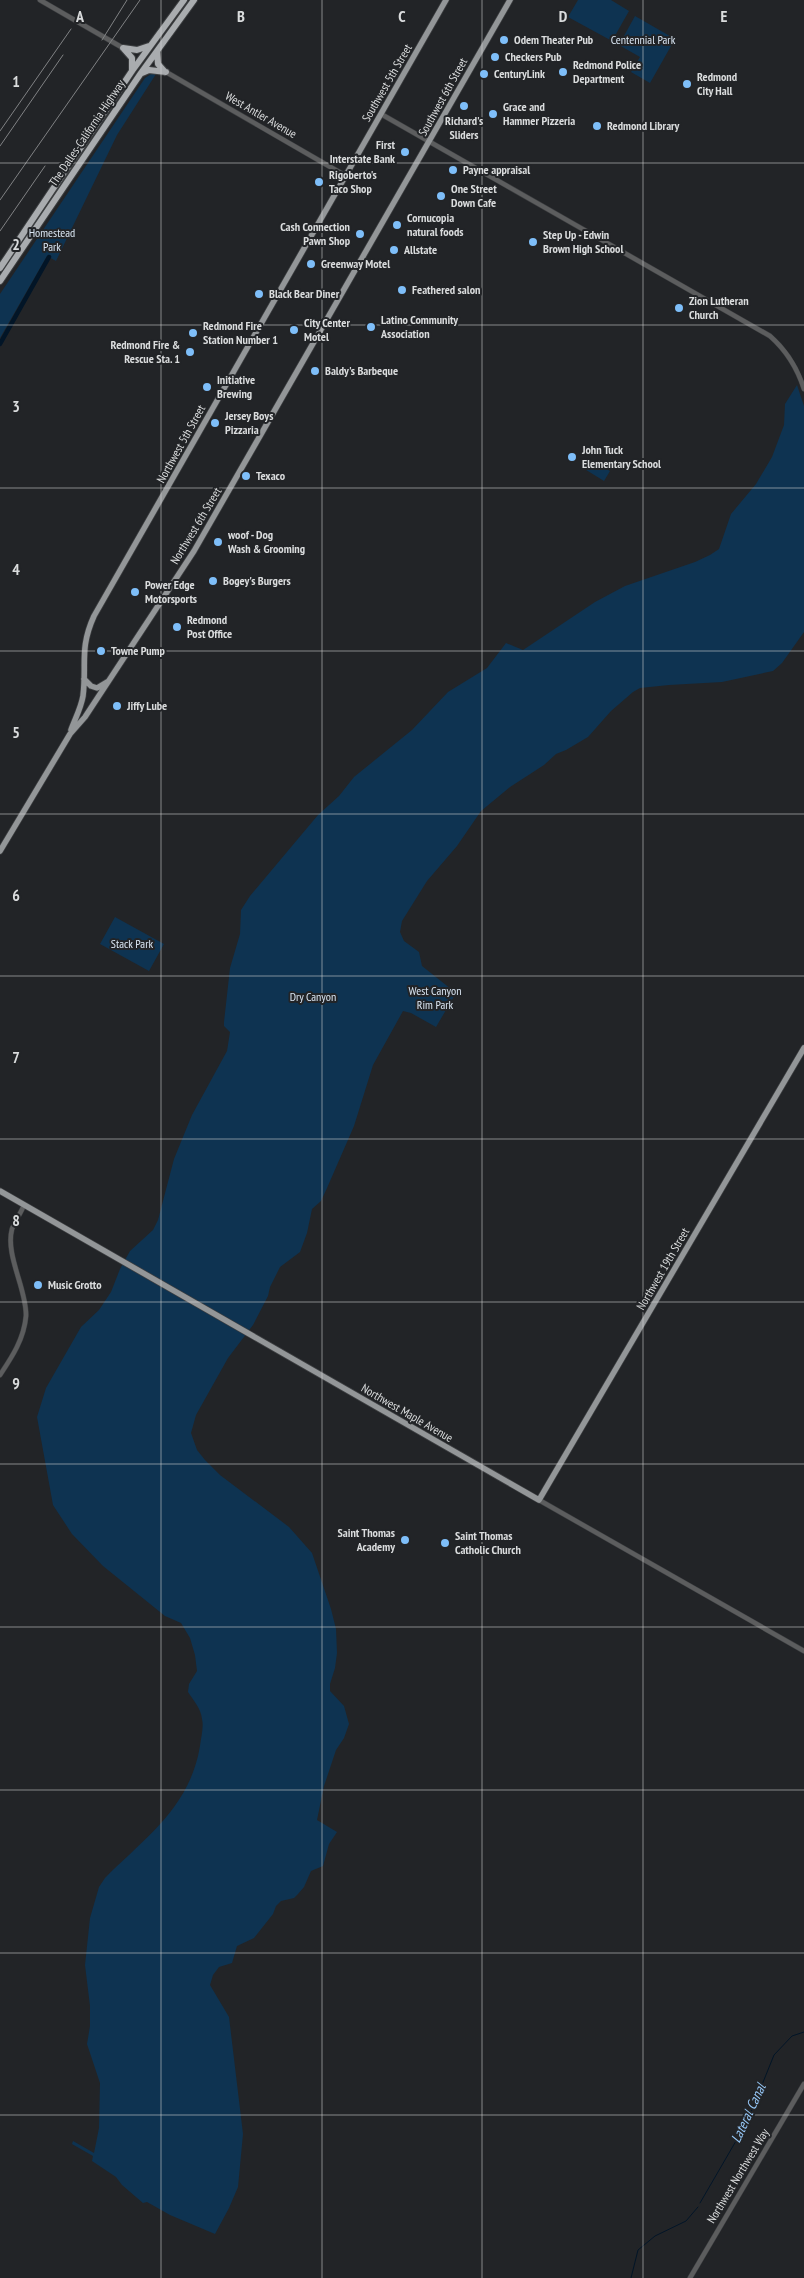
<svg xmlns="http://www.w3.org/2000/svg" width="804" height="2278" viewBox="0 0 804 2278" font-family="'PT Sans Narrow',sans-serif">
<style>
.green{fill:#0e3351}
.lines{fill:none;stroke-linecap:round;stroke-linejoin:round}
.stream{stroke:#021527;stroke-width:1}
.canal{stroke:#021527;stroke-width:4.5}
.minor-casing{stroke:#3c3e40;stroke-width:5.5}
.major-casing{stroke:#3c3e40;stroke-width:7}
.highway-casing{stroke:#3c3e40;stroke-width:8}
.minor{stroke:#5c5d5e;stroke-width:4.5}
.major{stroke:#939698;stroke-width:5.5}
.highway{stroke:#a9acaf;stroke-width:6}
.rail{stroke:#808284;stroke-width:1}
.grid{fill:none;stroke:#dadcdd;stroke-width:1;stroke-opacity:0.55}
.poi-dot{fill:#7ebef9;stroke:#222427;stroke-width:2}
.labels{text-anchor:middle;stroke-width:4;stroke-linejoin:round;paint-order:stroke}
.poi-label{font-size:12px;font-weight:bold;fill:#dadcdd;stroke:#222427;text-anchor:start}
.park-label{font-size:12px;fill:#d9e5f2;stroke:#222427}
.street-label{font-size:12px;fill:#dadcdd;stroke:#222427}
.water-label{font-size:14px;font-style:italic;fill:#96c7f7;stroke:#222427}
.grid-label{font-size:16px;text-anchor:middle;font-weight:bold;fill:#dadcdd;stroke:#222427;stroke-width:4;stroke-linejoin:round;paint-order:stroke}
</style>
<rect width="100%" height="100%" fill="#222427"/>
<path class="green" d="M578 0H611L629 11 612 41 568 17Z
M635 16 675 39 650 83 631 72 640 57 619 45Z
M151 74H156L117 135 56 261 47 256 0 338V294L145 78Z
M797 385 804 406V632L782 663 773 671 722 682 669 685 640 688 633 692 611 711 588 737 566 750 556 754 544 765 510 787 481 811 457 846 427 881 402 921 400 932 404 941 419 952 422 966 456 993 436 1027 411 1013 403 1011 373 1065 354 1126 327 1188 321 1201 312 1209 307 1233 300 1252 280 1267 270 1287 268 1296 253 1325 228 1358 196 1415 191 1433 197 1450 205 1460 220 1475 289 1527 312 1553 331 1609 336 1629 337 1653 335 1668 330 1684V1691L344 1706 349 1724 344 1738 336 1750 324 1786 317 1820 337 1832 329 1844 323 1866 311 1871 304 1887 298 1894 294 1898 281 1901 276 1906 273 1914 254 1938 237 1946 232 1963 219 1967 213 1975 210 1985 229 2017 243 2134 238 2187 229 2208 215 2234 170 2215 147 2202 143 2203 122 2185 116 2177 92 2161 93 2156 72 2144 73 2141 94 2153 99 2128 100 2083 87 2044 90 2026V2006L85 1965 90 1918 99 1887 105 1878C146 1837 190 1807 200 1746 201 1737 204 1727 202 1719 201 1708 193 1700 188 1692L189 1684 197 1671 195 1655 190 1638 181 1623 165 1616 103 1566 72 1534 53 1505 37 1417 46 1388 81 1327 99 1310 111 1292 120 1269 130 1251 153 1230 158 1220 174 1159 192 1115 227 1051 230 1032 224 1026V1022L230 968 240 934 241 910 250 896 318 815 339 796 354 777 412 730 448 692 487 668 506 643 523 650 595 602 625 586 695 562 710 555 719 549 731 514 756 484 772 457 784 425 785 404Z
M588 459 610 471 604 481 583 468Z
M115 917 164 944 149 971 100 944Z"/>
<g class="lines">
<path class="stream" d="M700 2203 747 2122 774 2055 792 2036 804 2032
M631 2278 638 2250 655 2236 686 2221 698 2207"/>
<path class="canal" d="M0 344 49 257"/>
<defs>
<path id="minor" d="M40 0 123 48
M166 72 346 176
M381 114 770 336C787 351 797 367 804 389
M0 1375C12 1357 24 1339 26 1316 27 1290 5 1255 12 1229 15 1221 21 1213 24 1205
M539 1500 804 1651
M690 2278 804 2084"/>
<path id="major" d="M84 679 91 686 97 688 107 682
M71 730C75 719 81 708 83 696 87 664 79 649 94 616L446 0
M0 851 70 734 85 717 194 551 510 0
M0 1191 539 1500 804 1048"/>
<path id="highway" d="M123 48 137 50 149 46
M124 49 132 58V71
M157 52 158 64 165 72
M142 73 149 70 166 72
M0 268 132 71 184 0
M0 281 141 73 194 0"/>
</defs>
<use href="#minor" class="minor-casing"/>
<use href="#major" class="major-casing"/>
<use href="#highway" class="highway-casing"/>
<use href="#minor" class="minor"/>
<use href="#major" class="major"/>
<use href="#highway" class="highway"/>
<path class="rail" d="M102 40 127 0
M0 131 71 29
M0 146 63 55
M0 200 140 0
M0 231 45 166"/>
</g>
<path class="grid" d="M161 0V2278M322 0V2278M482 0V2278M643 0V2278M0 163H804M0 325H804M0 488H804M0 651H804M0 814H804M0 976H804M0 1139H804M0 1302H804M0 1464H804M0 1627H804M0 1790H804M0 1953H804M0 2115H804"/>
<g class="poi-dot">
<circle cx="504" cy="40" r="5"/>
<circle cx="495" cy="57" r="5"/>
<circle cx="563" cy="72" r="5"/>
<circle cx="484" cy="74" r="5"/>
<circle cx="687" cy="84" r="5"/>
<circle cx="464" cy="106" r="5"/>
<circle cx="493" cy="114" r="5"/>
<circle cx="597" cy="126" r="5"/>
<circle cx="405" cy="152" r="5"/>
<circle cx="453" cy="170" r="5"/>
<circle cx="319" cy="182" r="5"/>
<circle cx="441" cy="196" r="5"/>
<circle cx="397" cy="225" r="5"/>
<circle cx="360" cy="234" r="5"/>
<circle cx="533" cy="242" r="5"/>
<circle cx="394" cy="250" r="5"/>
<circle cx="311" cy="264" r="5"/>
<circle cx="402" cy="290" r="5"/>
<circle cx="259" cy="294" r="5"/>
<circle cx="679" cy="308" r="5"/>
<circle cx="371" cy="327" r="5"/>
<circle cx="294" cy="330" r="5"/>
<circle cx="193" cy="333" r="5"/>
<circle cx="190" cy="352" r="5"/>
<circle cx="315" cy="371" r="5"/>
<circle cx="207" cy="387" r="5"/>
<circle cx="215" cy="423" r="5"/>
<circle cx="572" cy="457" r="5"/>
<circle cx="246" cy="476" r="5"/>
<circle cx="218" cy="542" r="5"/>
<circle cx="213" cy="581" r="5"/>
<circle cx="135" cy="592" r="5"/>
<circle cx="177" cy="627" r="5"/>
<circle cx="101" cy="651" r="5"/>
<circle cx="117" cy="706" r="5"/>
<circle cx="38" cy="1285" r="5"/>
<circle cx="405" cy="1540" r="5"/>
<circle cx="445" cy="1543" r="5"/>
</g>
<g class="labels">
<g class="poi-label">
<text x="514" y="44">Odem Theater Pub</text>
<text x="505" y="61">Checkers Pub</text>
<text x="573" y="69">Redmond Police<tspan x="573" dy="14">Department</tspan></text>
<text x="494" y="78">CenturyLink</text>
<text x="697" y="81">Redmond<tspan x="697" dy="14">City Hall</tspan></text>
<text x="503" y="111">Grace and<tspan x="503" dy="14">Hammer Pizzeria</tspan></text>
<text x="464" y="125" text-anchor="middle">Richard's<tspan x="464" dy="14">Sliders</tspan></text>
<text x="607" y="130">Redmond Library</text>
<text x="395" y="149" text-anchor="end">First<tspan x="395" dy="14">Interstate Bank</tspan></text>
<text x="463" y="174">Payne appraisal</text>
<text x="329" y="179">Rigoberto's<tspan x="329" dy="14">Taco Shop</tspan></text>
<text x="451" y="193">One Street<tspan x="451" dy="14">Down Cafe</tspan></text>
<text x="407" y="222">Cornucopia<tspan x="407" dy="14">natural foods</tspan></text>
<text x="350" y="231" text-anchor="end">Cash Connection<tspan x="350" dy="14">Pawn Shop</tspan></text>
<text x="543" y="239">Step Up - Edwin<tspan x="543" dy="14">Brown High School</tspan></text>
<text x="404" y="254">Allstate</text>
<text x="321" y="268">Greenway Motel</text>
<text x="412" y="294">Feathered salon</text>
<text x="269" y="298">Black Bear Diner</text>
<text x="689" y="305">Zion Lutheran<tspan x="689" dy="14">Church</tspan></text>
<text x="381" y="324">Latino Community<tspan x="381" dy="14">Association</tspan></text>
<text x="304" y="327">City Center<tspan x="304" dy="14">Motel</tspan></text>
<text x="203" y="330">Redmond Fire<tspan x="203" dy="14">Station Number 1</tspan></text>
<text x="180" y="349" text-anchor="end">Redmond Fire &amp;<tspan x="180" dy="14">Rescue Sta. 1</tspan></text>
<text x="325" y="375">Baldy's Barbeque</text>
<text x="217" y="384">Initiative<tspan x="217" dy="14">Brewing</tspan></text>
<text x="225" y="420">Jersey Boys<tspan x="225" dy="14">Pizzaria</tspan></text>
<text x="582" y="454">John Tuck<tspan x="582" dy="14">Elementary School</tspan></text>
<text x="256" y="480">Texaco</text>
<text x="228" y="539">woof - Dog<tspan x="228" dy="14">Wash &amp; Grooming</tspan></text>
<text x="223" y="585">Bogey's Burgers</text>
<text x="145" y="589">Power Edge<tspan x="145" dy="14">Motorsports</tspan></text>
<text x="187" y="624">Redmond<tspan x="187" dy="14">Post Office</tspan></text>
<text x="111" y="655">Towne Pump</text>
<text x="127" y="710">Jiffy Lube</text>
<text x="48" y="1289">Music Grotto</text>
<text x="395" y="1537" text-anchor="end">Saint Thomas<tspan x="395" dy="14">Academy</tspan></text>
<text x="455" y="1540">Saint Thomas<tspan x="455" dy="14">Catholic Church</tspan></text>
</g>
<g class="park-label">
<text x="643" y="44">Centennial Park</text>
<text x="52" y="237">Homestead<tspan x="52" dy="14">Park</tspan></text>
<text x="132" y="948">Stack Park</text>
<text x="435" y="995">West Canyon<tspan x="435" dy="14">Rim Park</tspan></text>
<text x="313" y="1001">Dry Canyon</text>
</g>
<g class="street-label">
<text transform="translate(387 83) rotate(-60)" y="4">Southwest 5th Street</text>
<text transform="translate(443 97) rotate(-61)" y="4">Southwest 6th Street</text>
<text transform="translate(261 115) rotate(30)" y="4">West Antler Avenue</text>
<text transform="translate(87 133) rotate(-56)" y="4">The Dalles-California Highway</text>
<text transform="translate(181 444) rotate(-61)" y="4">Northwest 5th Street</text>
<text transform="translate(196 526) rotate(-59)" y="4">Northwest 6th Street</text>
<text transform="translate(663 1269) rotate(-60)" y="4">Northwest 19th Street</text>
<text transform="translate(407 1413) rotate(30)" y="4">Northwest Maple Avenue</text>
<text transform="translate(738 2176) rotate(-59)" y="4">Northwest Northwest Way</text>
</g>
<g class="water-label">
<text transform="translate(748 2113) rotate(-65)" y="5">Lateral Canal</text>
</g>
</g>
<g class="grid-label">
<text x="80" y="22">A</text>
<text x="241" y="22">B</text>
<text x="402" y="22">C</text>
<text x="563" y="22">D</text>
<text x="724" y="22">E</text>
<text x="16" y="87">1</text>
<text x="16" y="250">2</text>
<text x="16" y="412">3</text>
<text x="16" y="575">4</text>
<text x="16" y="738">5</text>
<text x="16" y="901">6</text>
<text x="16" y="1063">7</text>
<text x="16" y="1226">8</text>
<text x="16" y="1389">9</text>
</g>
</svg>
